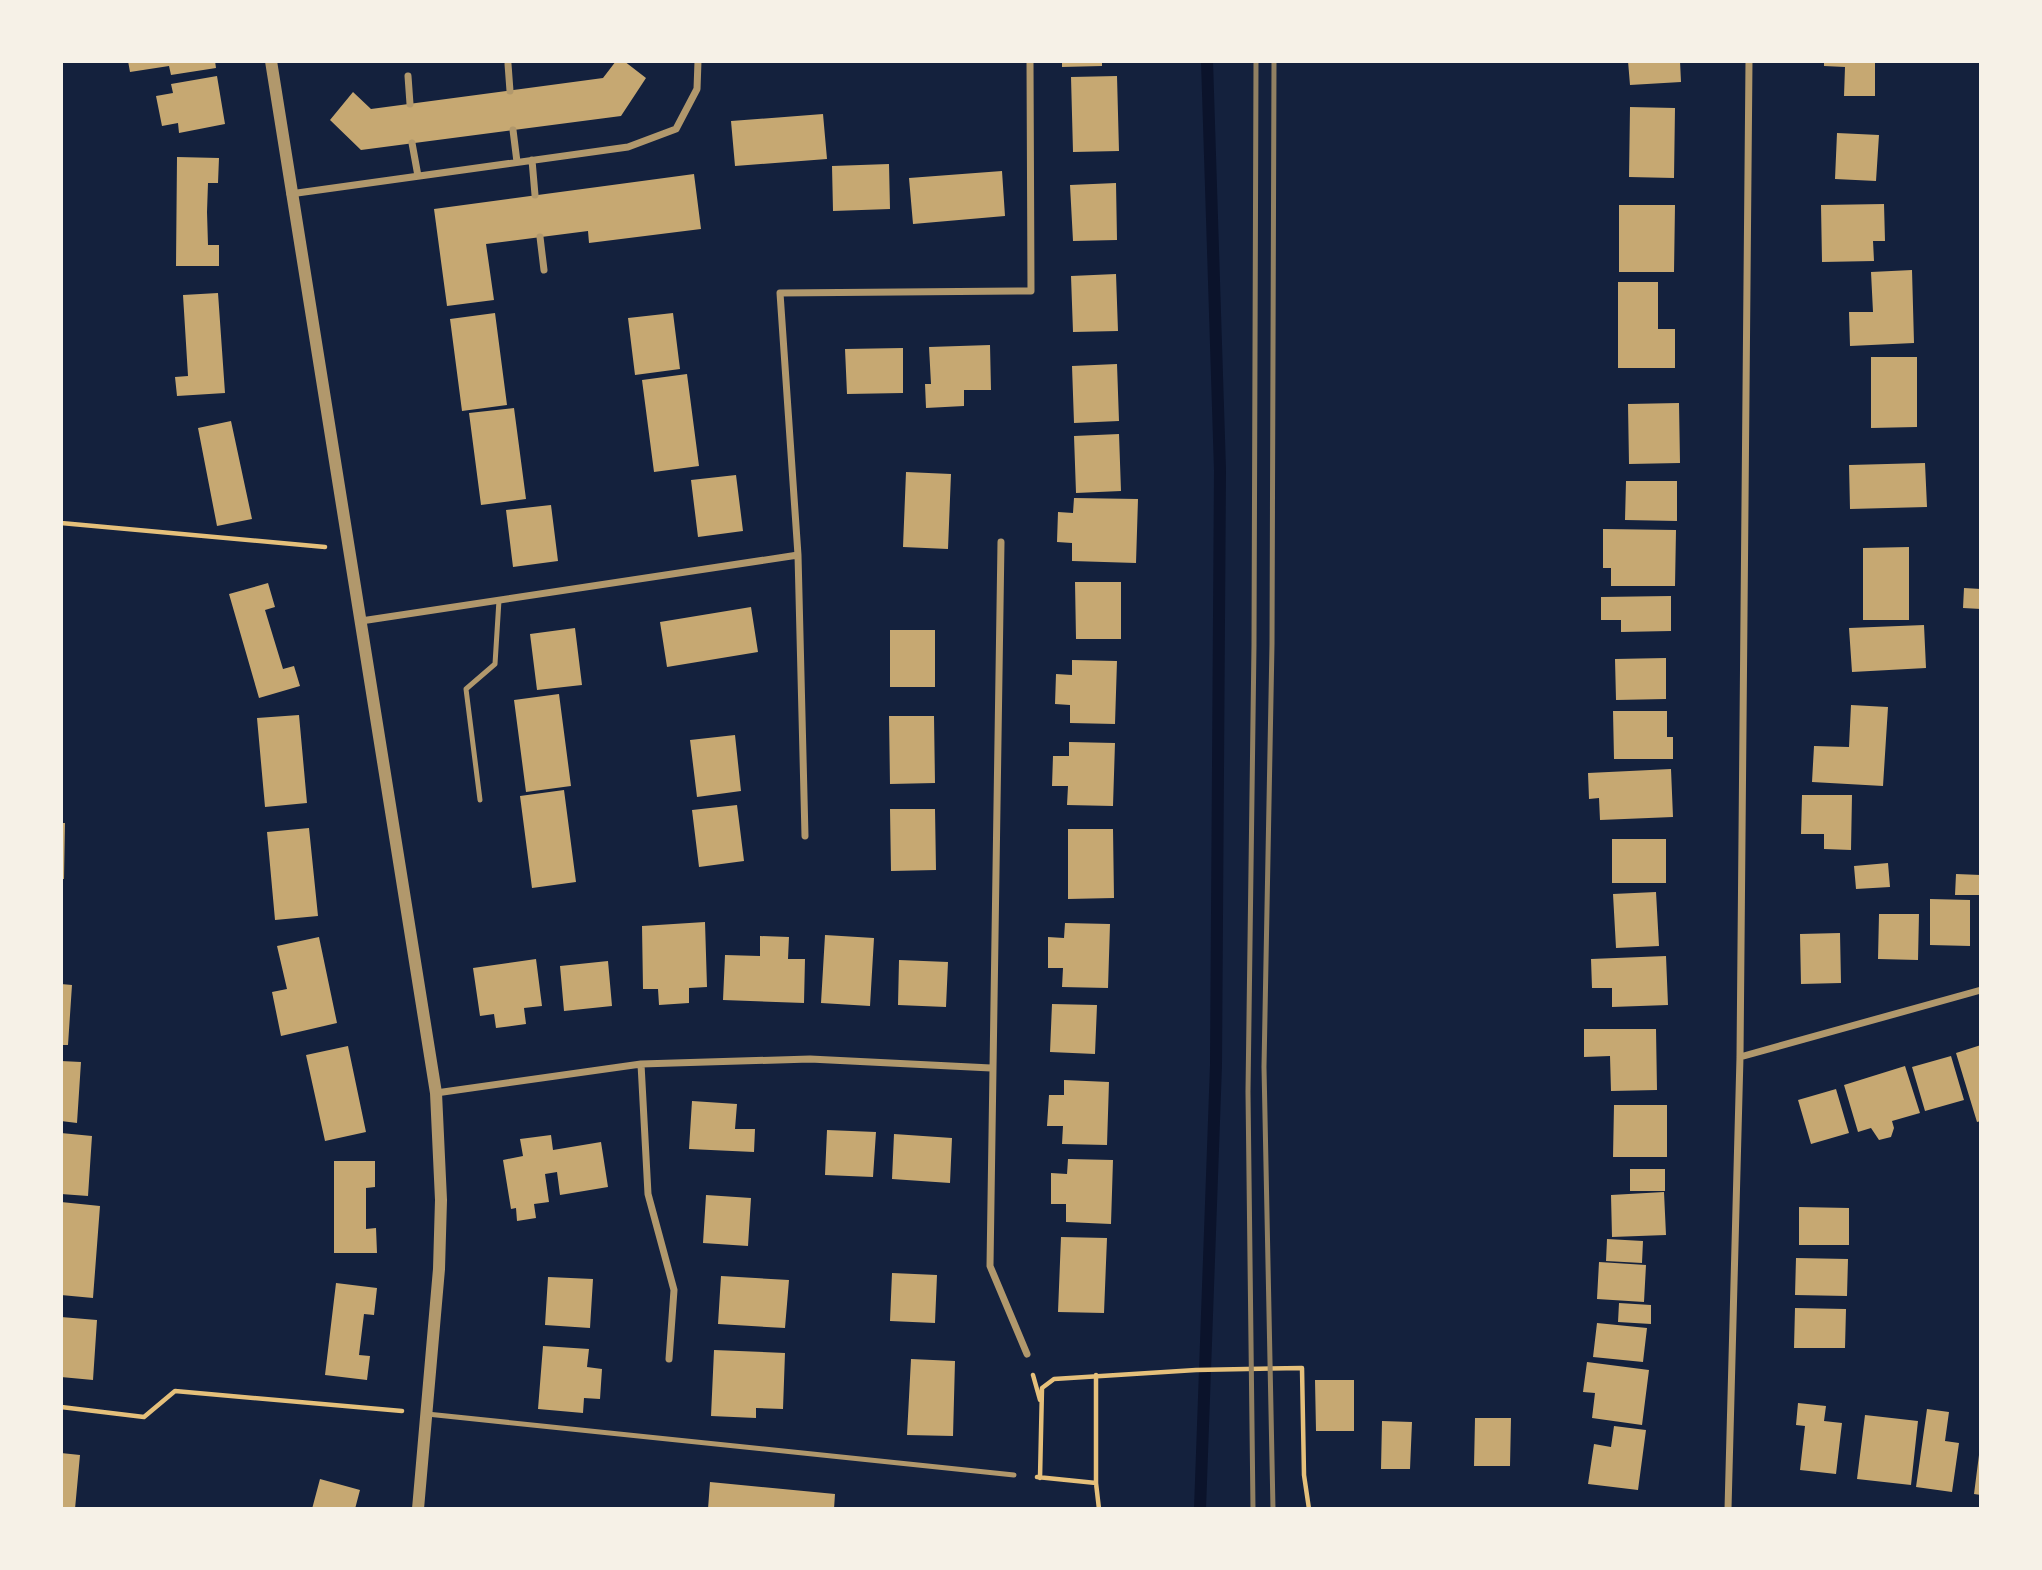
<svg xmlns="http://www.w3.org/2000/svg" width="2042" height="1570" viewBox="0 0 2042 1570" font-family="Mulish,sans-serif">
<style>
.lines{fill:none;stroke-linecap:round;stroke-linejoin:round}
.stream{stroke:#0b132b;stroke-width:12}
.building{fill:#c6a872}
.path{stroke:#e5c07b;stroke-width:4.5}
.service{stroke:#b1986c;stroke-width:5}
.minor{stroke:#b1986c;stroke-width:7}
.tertiary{stroke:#b1986c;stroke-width:12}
.rail{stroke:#918062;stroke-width:5}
</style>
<rect width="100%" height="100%" fill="#14213d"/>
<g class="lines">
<path class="stream" d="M1200 1509 1216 1065 1220 470 1207 61"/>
</g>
<path class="building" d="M128 61H215L216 68 171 75 169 66 130 72Z
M616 61H624L646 78 621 116 361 150 330 120 353 92 371 109 603 78Z
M1062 61H1102V66L1062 67Z
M1628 61H1680L1681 82 1630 85Z
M1824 61H1875V96H1844L1845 67 1824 66Z
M217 76 225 124 179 133 178 123 162 126 156 96 173 93 171 84Z
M1117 76 1119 151 1073 152 1071 77Z
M1630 107 1675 108 1674 178 1629 177Z
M823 114 827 159 735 166 731 121Z
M1837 133 1879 135 1876 181 1835 179Z
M177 157 219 158 218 183H208L207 212 208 245H219V266H176Z
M889 164 890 209 833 211 832 166Z
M1002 171 1005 216 913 224 909 178Z
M694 174 701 229 589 243 588 231 486 244 494 300 447 306 434 209Z
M1116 183 1117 240 1073 241 1070 185Z
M1884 204 1885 241H1873L1874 261 1822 262 1821 205Z
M1619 205H1675L1674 272H1619Z
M1912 270 1914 343 1850 346 1849 312H1873L1871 272Z
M1116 274 1118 331 1073 332 1071 276Z
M1618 282H1658V329H1675V368H1618Z
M218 293 225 393 177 396 175 377 188 376 183 295Z
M495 313 507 405 462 411 450 319Z
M673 313 680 369 635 375 628 318Z
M990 345 991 390H964V406L926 408 925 384H931L929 347Z
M903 348V393L847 394 845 349Z
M1871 357H1917V427L1871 428Z
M1117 364 1119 421 1074 423 1072 366Z
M687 374 699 466 654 472 642 380Z
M1679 403 1680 463 1629 464 1628 404Z
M514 408 526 499 481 505 469 413Z
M231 421 252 519 217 526 198 428Z
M1119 434 1121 491 1076 493 1074 436Z
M1925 463 1927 507 1850 509 1849 465Z
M906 472 951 474 948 549 903 547Z
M736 475 743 531 698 537 691 480Z
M1626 481H1677V521L1625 520Z
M1074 498 1138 499 1136 563 1072 561V543L1057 542 1058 512 1073 513Z
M551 505 558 561 513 567 506 510Z
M1603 529 1676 530 1675 586H1611V568H1603Z
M1909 547V620H1863V548Z
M1075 582H1121V639H1076Z
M268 583 275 607 265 610 283 669 294 666 300 686 259 698 229 594Z
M1964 588 1981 589V609L1963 608Z
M1671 596V631L1621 632V620H1601V597Z
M751 607 758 652 667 667 660 622Z
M1924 625 1926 668 1852 672 1849 628Z
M575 628 582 685 537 690 530 634Z
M890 630H935V687H890Z
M1666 658V699L1616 700 1615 659Z
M1072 660 1117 661 1115 724 1070 723V705L1055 704 1056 674 1072 675Z
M559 694 571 786 526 792 514 700Z
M1851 705 1888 707 1883 786 1812 782 1814 746 1849 747Z
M1613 711H1667V737H1673V759H1614Z
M299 715 307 803 265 807 257 718Z
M889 716H934L935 783 890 784Z
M735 735 741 791 697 797 690 740Z
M1069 742 1115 743 1113 806 1067 805 1068 786H1052L1053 756H1069Z
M1671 769 1673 817 1600 820 1599 798 1589 799 1588 773Z
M564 790 576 882 532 888 520 796Z
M1802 795H1852L1851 850 1824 849V834H1801Z
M737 805 744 861 699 867 692 810Z
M890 809H935L936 870 891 871Z
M61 823H65L64 879H61Z
M309 828 318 916 275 920 267 832Z
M1068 829H1113L1114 898 1068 899Z
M1612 839H1666V883H1612Z
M1888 863 1890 887 1856 889 1854 866Z
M1956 874 1981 875V895H1955Z
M1656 892 1659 946 1616 948 1613 894Z
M1930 899 1970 900V946L1930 945Z
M1879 914H1919L1918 960 1878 959Z
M705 922 707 987 689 988V1003L659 1005 658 989H643L642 926Z
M1065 923 1110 924 1108 988 1062 987 1063 968H1048V937L1064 938Z
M1840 933 1841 983 1801 984 1800 934Z
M825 935 874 938 870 1006 821 1003Z
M760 936 789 937 788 959H805L804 1003 723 1000 725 955 760 956Z
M319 937 337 1023 281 1036 272 992 287 989 277 946Z
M1666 956 1668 1005 1612 1007V988H1592L1591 959Z
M536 959 542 1006 524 1008 526 1024 496 1028 494 1014 480 1016 473 968Z
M899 960 948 962 946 1007 898 1005Z
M608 961 612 1006 564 1011 560 966Z
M61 984 72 985 68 1045H61Z
M1052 1004 1097 1005 1095 1054 1050 1052Z
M1584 1029H1656L1657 1090 1611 1091 1610 1056 1584 1057Z
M1981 1045V1121L1977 1122 1956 1053Z
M348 1046 366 1132 325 1141 306 1055Z
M1951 1056 1964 1100 1925 1111 1912 1067Z
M61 1061 81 1062 77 1123 61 1121Z
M1905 1066 1920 1113 1892 1121 1894 1128 1891 1137 1879 1140 1871 1128 1858 1132 1844 1085Z
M1064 1080 1109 1082 1107 1145 1062 1144 1063 1126H1047L1049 1095H1064Z
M1836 1089 1849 1133 1811 1144 1798 1100Z
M692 1101 737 1104 735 1129H755L754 1152 689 1149Z
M1614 1105H1667V1157H1613Z
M827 1130 876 1132 873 1177 825 1175Z
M61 1133 92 1136 88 1196 61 1194Z
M894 1134 952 1138 950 1183 892 1179Z
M551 1135 553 1150 601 1142 608 1187 560 1195 557 1172 545 1174 549 1202 534 1204 536 1218 517 1221 516 1208 511 1209 503 1160 523 1156 520 1139Z
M1068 1159 1113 1160 1111 1224 1066 1222V1204H1051V1173L1067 1174Z
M334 1161H375V1187L366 1188V1229L376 1228 377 1253H334Z
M1630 1169H1665V1191H1630Z
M1664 1192 1666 1235 1612 1237 1611 1195Z
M706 1195 751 1198 748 1246 703 1243Z
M61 1202 100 1206 93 1298 61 1295Z
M1799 1207 1849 1208V1245H1799Z
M1061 1237 1107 1238 1104 1313 1058 1312Z
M1607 1239 1643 1241 1642 1263 1606 1261Z
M1796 1258 1848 1259 1847 1296 1795 1295Z
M1599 1262 1646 1265 1644 1302 1597 1299Z
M892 1273 937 1275 935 1323 890 1321Z
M721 1276 789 1280 785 1328 718 1324Z
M548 1277 593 1279 590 1328 545 1325Z
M336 1283 377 1288 374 1315 364 1314 359 1355 370 1356 367 1380 325 1375Z
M1619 1303 1651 1305V1324L1618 1322Z
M1795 1308 1846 1309 1845 1348H1794Z
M61 1317 97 1320 93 1380 61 1377Z
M1597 1323 1647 1328 1643 1362 1593 1357Z
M543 1346 589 1349 587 1367 602 1369 600 1399 584 1398 583 1413 538 1409Z
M714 1350 785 1353 783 1409 756 1408V1418L711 1416Z
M911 1359 955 1361 953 1436 907 1435Z
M1587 1362 1649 1370 1642 1425 1592 1418 1595 1393 1583 1392Z
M1315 1380H1354V1431H1316Z
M1798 1403 1826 1406 1824 1421 1842 1423 1836 1474 1800 1470 1805 1426 1796 1425Z
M1927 1409 1949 1412 1945 1441 1959 1443 1952 1492 1916 1487Z
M1865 1415 1918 1421 1911 1485 1857 1479Z
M1475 1418H1511L1510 1466H1474Z
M1382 1421 1412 1422 1410 1469H1381Z
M1614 1426 1646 1430 1638 1490 1588 1484 1594 1444 1611 1447Z
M61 1453 80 1455 75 1509H61Z
M1979 1455H1981V1495L1974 1494Z
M320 1479 360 1490 355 1509H312Z
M710 1482 835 1494 834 1509H708Z"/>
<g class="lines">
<path class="path" d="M61 523 325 547
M1033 1375 1040 1400
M1096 1375V1483L1099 1509
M61 1407 144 1417 175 1391 402 1411
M1037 1477 1096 1483
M1040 1478 1042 1388 1054 1379 1196 1370 1302 1368 1304 1475 1309 1509"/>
<path class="service" d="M480 800 466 689 495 664 499 600
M427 1414 1014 1475"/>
<path class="minor" d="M508 64 510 91
M408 76 410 104
M513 130 517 162
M412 143 418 176
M532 160 535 195
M290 194 628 147 676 129 697 89 698 61
M540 237 544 270
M1001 542 990 1266 1027 1354
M798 555 805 836
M361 621 798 555 780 293 1031 291 1030 61
M1740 1057 1981 990
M641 1064 648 1194 674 1290 669 1359
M436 1093 641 1064 810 1059 991 1068
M1728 1509 1740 1057 1749 61"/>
<path class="tertiary" d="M271 61 436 1093 441 1200 439 1269 418 1509"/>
<path class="rail" d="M1253 1509 1248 1092 1254 645 1256 61
M1273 1509 1264 1067 1272 644 1274 61"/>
</g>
<rect width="2042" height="1570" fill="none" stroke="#f6f1e7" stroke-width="126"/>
</svg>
